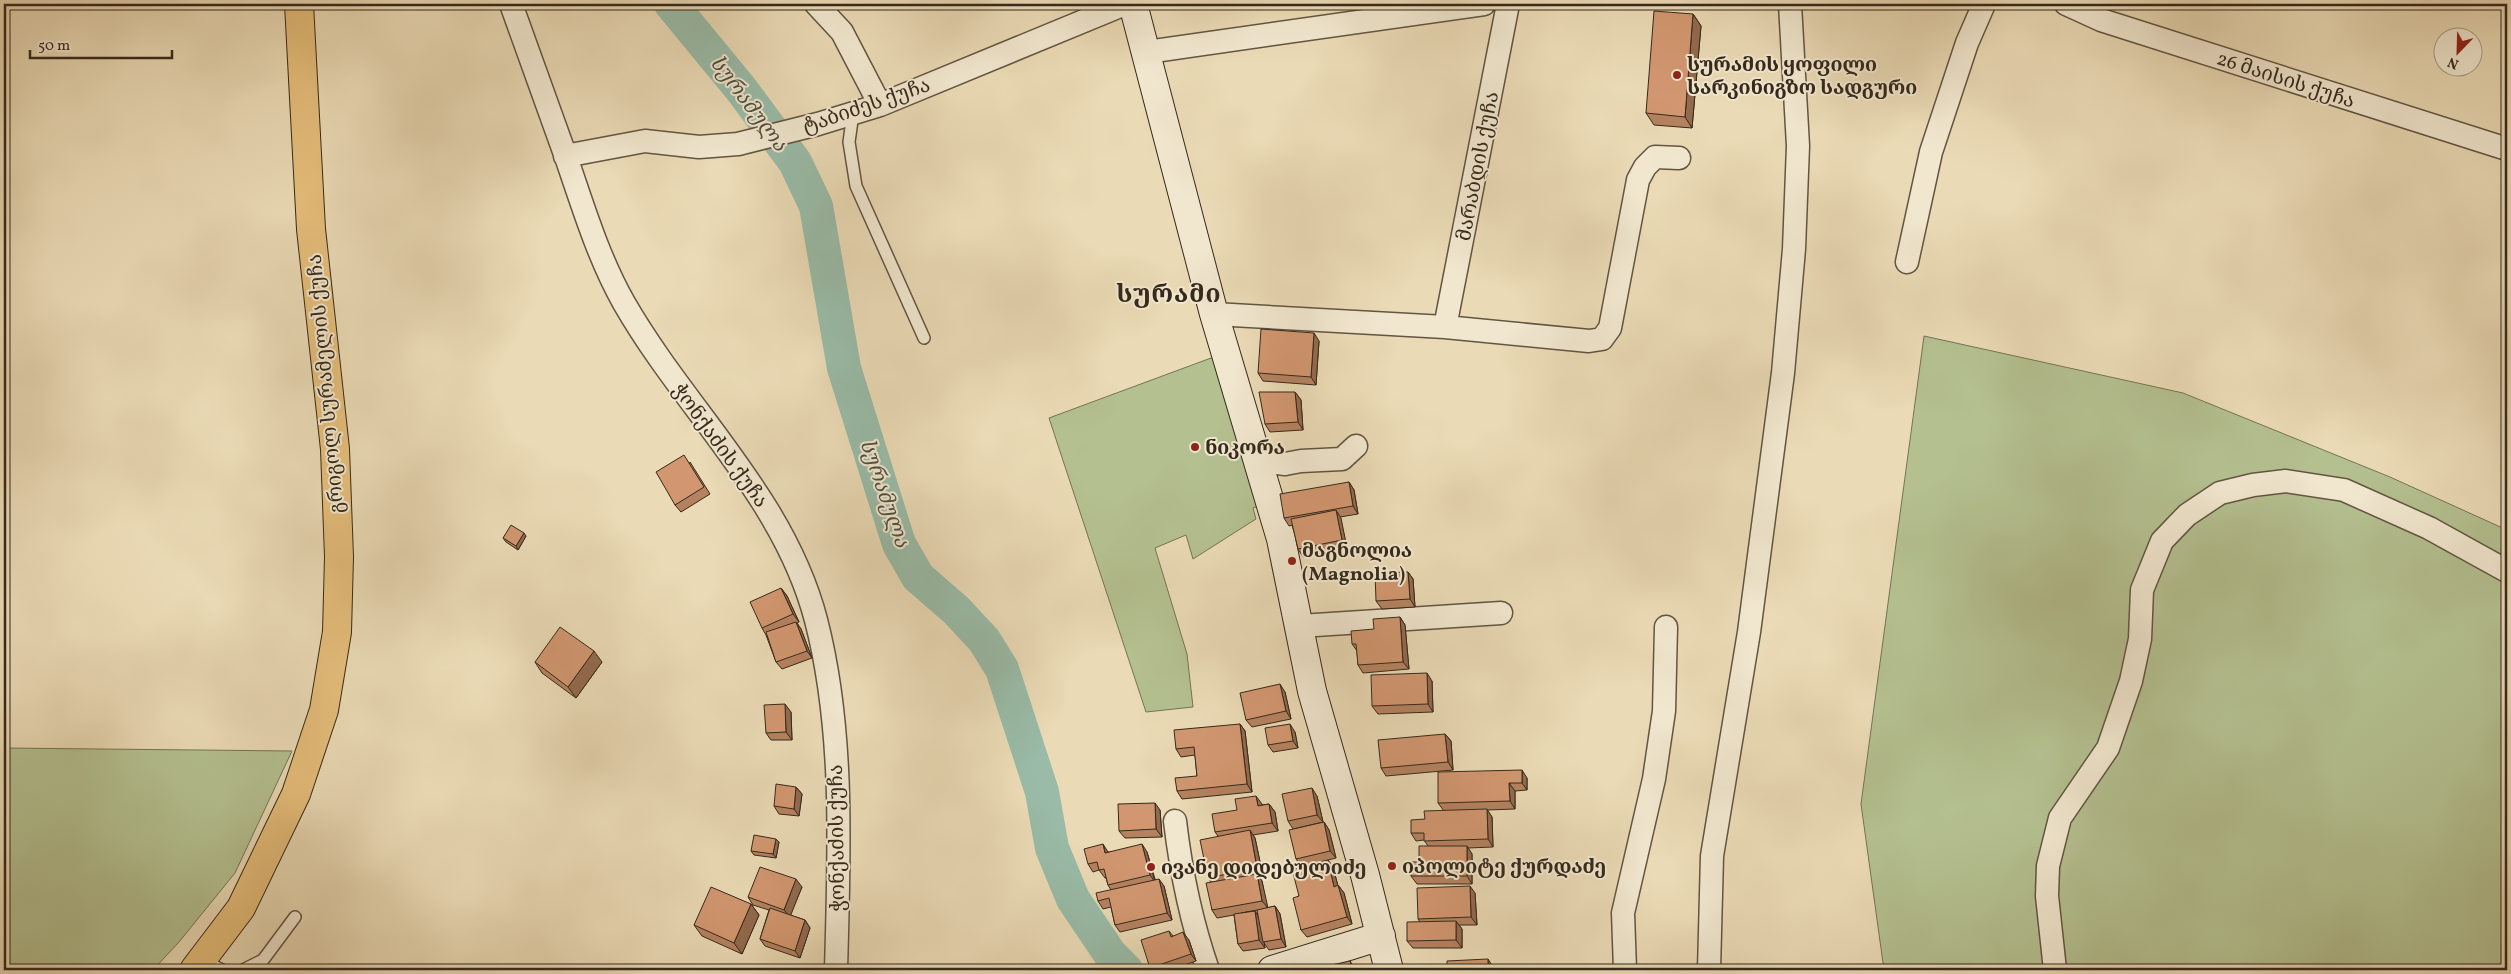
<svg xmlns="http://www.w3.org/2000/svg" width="2511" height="974" viewBox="0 0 2511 974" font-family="Vollkorn,'Noto Serif Georgian',serif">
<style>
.green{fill:#b4c090;stroke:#747456}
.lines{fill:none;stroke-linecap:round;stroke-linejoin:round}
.river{stroke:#99bba7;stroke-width:34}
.lane-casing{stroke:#625542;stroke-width:14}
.street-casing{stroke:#625542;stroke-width:25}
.secondary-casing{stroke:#35291c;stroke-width:30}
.primary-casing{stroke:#35291c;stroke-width:30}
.lane{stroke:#f1e7cf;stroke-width:11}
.street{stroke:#f1e7cf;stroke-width:22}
.secondary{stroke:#f1e7cf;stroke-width:28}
.primary{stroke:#e5bd7a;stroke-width:28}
.wall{fill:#b58260;stroke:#35291c;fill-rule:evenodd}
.shaded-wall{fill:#936a4e;stroke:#35291c}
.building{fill:#d29770;stroke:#35291c}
.poi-dot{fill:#8f2418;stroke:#f1e7cf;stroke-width:2}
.labels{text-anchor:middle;stroke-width:4;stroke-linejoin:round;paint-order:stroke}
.poi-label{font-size:20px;font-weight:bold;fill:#35291c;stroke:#f1e7cf;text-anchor:start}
.street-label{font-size:20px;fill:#35291c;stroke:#f1e7cf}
.water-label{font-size:21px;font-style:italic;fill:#4e4e3f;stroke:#f1e7cf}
.district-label{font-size:25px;font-weight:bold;letter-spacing:1px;fill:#35291c;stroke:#f1e7cf}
</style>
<rect width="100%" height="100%" fill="#eadab5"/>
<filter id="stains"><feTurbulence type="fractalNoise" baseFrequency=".004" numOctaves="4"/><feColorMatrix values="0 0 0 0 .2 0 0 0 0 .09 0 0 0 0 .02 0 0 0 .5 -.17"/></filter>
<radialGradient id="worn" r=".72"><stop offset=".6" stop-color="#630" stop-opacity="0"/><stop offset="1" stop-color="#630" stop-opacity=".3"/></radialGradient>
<path class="green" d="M1924 336 2183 393 2390 477 2507 530V970H1884L1861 804Z
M1211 358 1227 370 1270 502 1253 508 1256 519 1193 559 1186 535 1155 548 1187 654 1193 707 1146 712 1049 418Z
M4 748 292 751 235 873 179 942 153 970H4Z"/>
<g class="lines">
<path class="river" d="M671 4 741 89 795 162 816 206 844 368 899 544 918 577 956 610 984 640 1002 669 1042 792 1052 848 1073 899 1110 954 1126 970"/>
<defs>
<path id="lane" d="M853 113 849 142 856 186 924 338
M202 960 222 970
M243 970 263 960 295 917"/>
<path id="street" d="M511 4C529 55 548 106 566 157 583 206 598 257 624 303 686 411 784 497 816 620 845 732 839 855 836 970
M816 4 842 32 880 105
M2066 4 2101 20 2507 149
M1147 52 1484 4
M565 156 645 141 699 147 738 144 818 124 880 105 1125 4
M1907 262 1931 152 1967 43 1984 4
M1214 314 1445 327 1589 341 1602 339 1610 328 1638 180 1645 167 1655 157 1679 158
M1445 327 1508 4
M1259 461 1285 464 1301 461 1342 459 1356 446
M1300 626 1501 613
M1175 821C1181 872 1191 921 1208 970
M1625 970 1623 913 1654 779 1664 711 1666 627
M1709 970 1712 856 1749 632 1783 373 1794 249 1798 146 1790 4
M2055 970 2047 896 2048 866 2060 818 2108 748 2131 681 2140 639 2142 590 2162 541 2187 515 2220 493 2253 485 2286 481 2344 490 2429 528 2507 571"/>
<path id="secondary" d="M1133 4 1214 314 1281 539 1312 691 1365 875 1389 970
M1272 970 1381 936"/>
<path id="primary" d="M194 970 241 908 296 794 324 710 337 632 339 557 335 449 311 229 299 4"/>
</defs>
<use href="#lane" class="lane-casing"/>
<use href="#street" class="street-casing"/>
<use href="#secondary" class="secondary-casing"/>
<use href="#primary" class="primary-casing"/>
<use href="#lane" class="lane"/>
<use href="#street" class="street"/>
<use href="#secondary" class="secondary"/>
<use href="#primary" class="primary"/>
</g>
<path class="wall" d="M1693 14 1701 26 1692 128 1654 125 1646 113Z
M1319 341 1316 385 1263 381 1258 373Z
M1295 392 1301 400 1303 430 1270 432 1265 424Z
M690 462 710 494 681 512 675 505Z
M1349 482 1354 490 1358 514 1340 517 1347 548 1303 557 1298 549 1293 525 1289 526 1284 518Z
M526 536 518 550 506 542 503 538Z
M1408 572 1413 579 1415 607 1382 609 1376 601Z
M781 588 787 596 799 622 797 623 801 629 812 658 782 669 776 662 766 635 762 628Z
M1400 617 1405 625 1409 669 1363 673 1358 665 1357 651 1352 644Z
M535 662H602L576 698 542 673Z
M1432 681 1433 712 1378 714 1372 706Z
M1285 692 1291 719 1252 727 1246 720Z
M791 712 792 740H771L766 733Z
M1240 724 1245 731 1252 792 1182 799 1177 791 1197 776 1195 755 1181 757 1176 749Z
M1295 732 1298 748 1273 752 1268 745Z
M1445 734 1451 741 1453 770 1386 776 1381 768Z
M1527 778V790L1515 791V809L1487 810 1492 817 1493 847 1468 848 1472 854V884H1417L1411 876 1428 846 1424 840 1416 841 1411 833 1425 819 1444 811 1438 803Z
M796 787 802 794 799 816 779 814 774 806Z
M1317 796 1323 822 1293 829 1288 821Z
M1262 804V805L1269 804 1275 812 1278 831 1253 835 1255 838 1263 876 1259 877 1262 881 1267 908 1275 906 1280 914 1286 947 1269 950 1264 943 1265 948 1243 951 1238 944 1234 915 1217 918 1212 910 1211 882 1208 878 1218 836 1215 832 1237 810ZM1257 910 1258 916 1255 911 1241 913Z
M1160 810 1162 837 1125 838 1119 831Z
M1324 822 1329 830 1336 858 1328 860 1333 867 1338 886V885L1344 893 1352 924 1307 937 1301 930 1299 896 1302 867 1296 859Z
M779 842 776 858 754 855 751 851Z
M1108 852H1147L1155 879 1164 886 1172 920 1120 932 1115 925 1111 907 1103 909 1098 901 1111 890 1108 885 1106 878H1105L1099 870 1093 872 1088 864Z
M802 887 790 915 805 920 810 928 800 958 765 946 760 939 769 910 753 905 748 897Z
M1475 893 1477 925H1459L1462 929V948H1413L1407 941 1420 922 1418 919Z
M751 904 759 915 742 954 702 936 694 925Z
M1169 931 1173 936 1189 940 1196 961 1170 970H1152L1150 968Z"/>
<path class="shaded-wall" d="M1693 14 1701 26 1692 128 1685 117Z
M1314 333 1319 341 1316 385 1311 377Z
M1295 392 1301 400 1303 430 1298 422Z
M1349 482 1354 490 1358 514 1353 506Z
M1336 510 1341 518 1347 548 1342 540Z
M524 533 526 536 518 550 516 546Z
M1408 572 1413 579 1415 607 1410 599Z
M781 588 787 596 799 622 793 614Z
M1400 617 1405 625 1409 669 1403 662Z
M796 622 801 629 812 658 807 651Z
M594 651 602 662 576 698 568 687Z
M1427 673 1432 681 1433 712 1428 704Z
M1280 684 1285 692 1291 719 1286 711Z
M785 704 791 712 792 740 786 732Z
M1240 724 1245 731 1252 792 1247 784Z
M1290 724 1295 732 1298 748 1293 741Z
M1445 734 1451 741 1453 770 1448 762Z
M1522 770 1527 778V790L1522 783Z
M1509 783 1515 791V809L1510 801Z
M796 787 802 794 799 816 794 809Z
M1312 788 1317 796 1323 822 1317 815Z
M1256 796 1262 804 1263 814 1258 806Z
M1155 803 1160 810 1162 837 1156 829Z
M1269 804 1275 812 1278 831 1272 823Z
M1487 809 1492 817 1493 847 1488 839Z
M1324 822 1329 830 1336 858 1330 851Z
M1250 830 1255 838 1263 876 1257 868Z
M776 839 779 842 776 858 773 854Z
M1103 844 1108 852 1110 861 1105 853Z
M1142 844 1147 852 1155 882 1150 875Z
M1467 846 1472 854V884L1467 876Z
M1328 860 1333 867 1340 894 1334 887Z
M1257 874 1262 881 1268 908 1262 901Z
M796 879 802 887 790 917 784 910Z
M1159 879 1164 886 1172 920 1167 913Z
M1338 885 1344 893 1352 924 1347 917Z
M1470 886 1475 893 1477 925 1471 917Z
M751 904 759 915 742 954 734 943Z
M1275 906 1280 914 1286 947 1281 939Z
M1255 911 1260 919 1265 948 1259 940Z
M805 920 810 928 800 958 795 951Z
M1456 921 1462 929V948L1456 940Z
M1183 932 1189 940 1196 961 1191 954Z
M1488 959 1493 967V970H1488Z
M1350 961 1355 969 1356 970H1352Z"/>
<path class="building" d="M1654 11 1693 14 1685 117 1646 113Z
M1261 329 1314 333 1311 377 1258 373Z
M1259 392H1295L1298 422 1265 424Z
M684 455 704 487 675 505 656 472Z
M1349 482 1353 506 1284 518 1280 494Z
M1336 510 1342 540 1298 549 1291 519Z
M511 525 524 533 516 546 503 538Z
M1408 572 1410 599 1376 601 1375 573Z
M781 588 793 614 762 628 750 602Z
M1400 617 1403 662 1358 665 1356 644H1352L1351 631 1374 629 1373 619Z
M796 622 807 651 776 662 766 632Z
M560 627 594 651 568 687 535 662Z
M1427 673 1428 704 1372 706 1371 675Z
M1280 684 1286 711 1246 720 1240 693Z
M785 704 786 732 766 733 764 705Z
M1240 724 1247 784 1177 791 1175 778 1197 776 1194 747 1176 749 1174 730Z
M1290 724 1293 741 1268 745 1265 728Z
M1445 734 1448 762 1381 768 1378 740Z
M1522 770V783H1509L1510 801 1438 803V772Z
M776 784 796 787 794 809 774 806Z
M1312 788 1317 815 1288 821 1282 794Z
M1256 796 1258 806 1269 804 1272 823 1215 832 1212 814 1237 810 1235 799Z
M1155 803 1156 829 1119 831 1118 804Z
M1487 809 1488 839 1424 841V833H1411V820L1425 819 1424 811Z
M1324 822 1330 851 1296 859 1289 830Z
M1250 830 1257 868 1208 878 1200 840Z
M754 835 776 839 773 854 751 851Z
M1103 844 1105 853 1142 844 1150 875 1108 885 1104 869 1099 870 1097 862 1088 864 1084 849Z
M1419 846H1467V876H1411V862H1419Z
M1328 860 1334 887 1338 885 1347 917 1301 930 1293 898 1299 896 1292 869Z
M760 867 796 879 784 910 748 897Z
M1257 874 1262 901 1212 910 1206 883Z
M1159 879 1167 913 1115 925 1109 898 1098 901 1096 893Z
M1470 886 1471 917 1418 919 1417 888Z
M711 887 751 904 734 943 694 925Z
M1275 906 1281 939 1263 942 1257 910Z
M770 908 805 920 795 951 760 939Z
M1255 911 1259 940 1238 944 1234 914Z
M1456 921V940L1407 941V922Z
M1169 931 1171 937 1183 932 1191 954 1150 968 1141 940Z
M1488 959V970H1447V961Z
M1350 961 1352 970H1313V969Z"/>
<g class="poi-dot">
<circle cx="1677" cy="75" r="5"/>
<circle cx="1195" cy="447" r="5"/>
<circle cx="1292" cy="561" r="5"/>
<circle cx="1392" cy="866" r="5"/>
<circle cx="1151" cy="867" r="5"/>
</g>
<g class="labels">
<g class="poi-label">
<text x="1687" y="71">სურამის ყოფილი<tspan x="1687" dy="23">სარკინიგზო სადგური</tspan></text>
<text x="1205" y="454">ნიკორა</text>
<text x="1302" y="557">მაგნოლია<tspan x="1302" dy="23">(Magnolia)</tspan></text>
<text x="1402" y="873">იპოლიტე ქურდაძე</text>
<text x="1161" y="874">ივანე დიდებულიძე</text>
</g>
<g class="street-label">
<text transform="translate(2286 79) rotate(18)" y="7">26 მაისის ქუჩა</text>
<text transform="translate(866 105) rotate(-19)" y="7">ტაბიძეს ქუჩა</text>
<text transform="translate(1477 166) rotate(-79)" y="7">მარაბდის ქუჩა</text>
<text transform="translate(325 384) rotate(-95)" y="7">გრიგოლ სურამელის ქუჩა</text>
<text transform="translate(721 445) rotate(54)" y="7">ჭონქაძის ქუჩა</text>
<text transform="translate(836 838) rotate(-91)" y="7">ჭონქაძის ქუჩა</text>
</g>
<g class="water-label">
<text transform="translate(749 103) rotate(53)" y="7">სურამულა</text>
<text transform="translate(885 493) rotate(71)" y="7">სურამულა</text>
</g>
<g class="district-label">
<text x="1169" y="302">სურამი</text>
</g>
</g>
<rect width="2511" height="974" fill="none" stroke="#eadab5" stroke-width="20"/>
<rect x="5" y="5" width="2501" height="964" fill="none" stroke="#35291c" stroke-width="2.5"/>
<rect x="10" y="10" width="2491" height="954" fill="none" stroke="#35291c"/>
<g transform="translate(2458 52) rotate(203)"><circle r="24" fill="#f1e7cf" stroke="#a69b87"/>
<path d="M0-4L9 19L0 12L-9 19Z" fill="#8f2418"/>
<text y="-8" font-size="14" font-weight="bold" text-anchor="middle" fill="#35291c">N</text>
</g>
<path d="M30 50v8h142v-8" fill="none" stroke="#35291c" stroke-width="2.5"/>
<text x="38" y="50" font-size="15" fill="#35291c" stroke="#f1e7cf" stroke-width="4" paint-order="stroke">50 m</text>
<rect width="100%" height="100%" filter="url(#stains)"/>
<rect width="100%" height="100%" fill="url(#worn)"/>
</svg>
